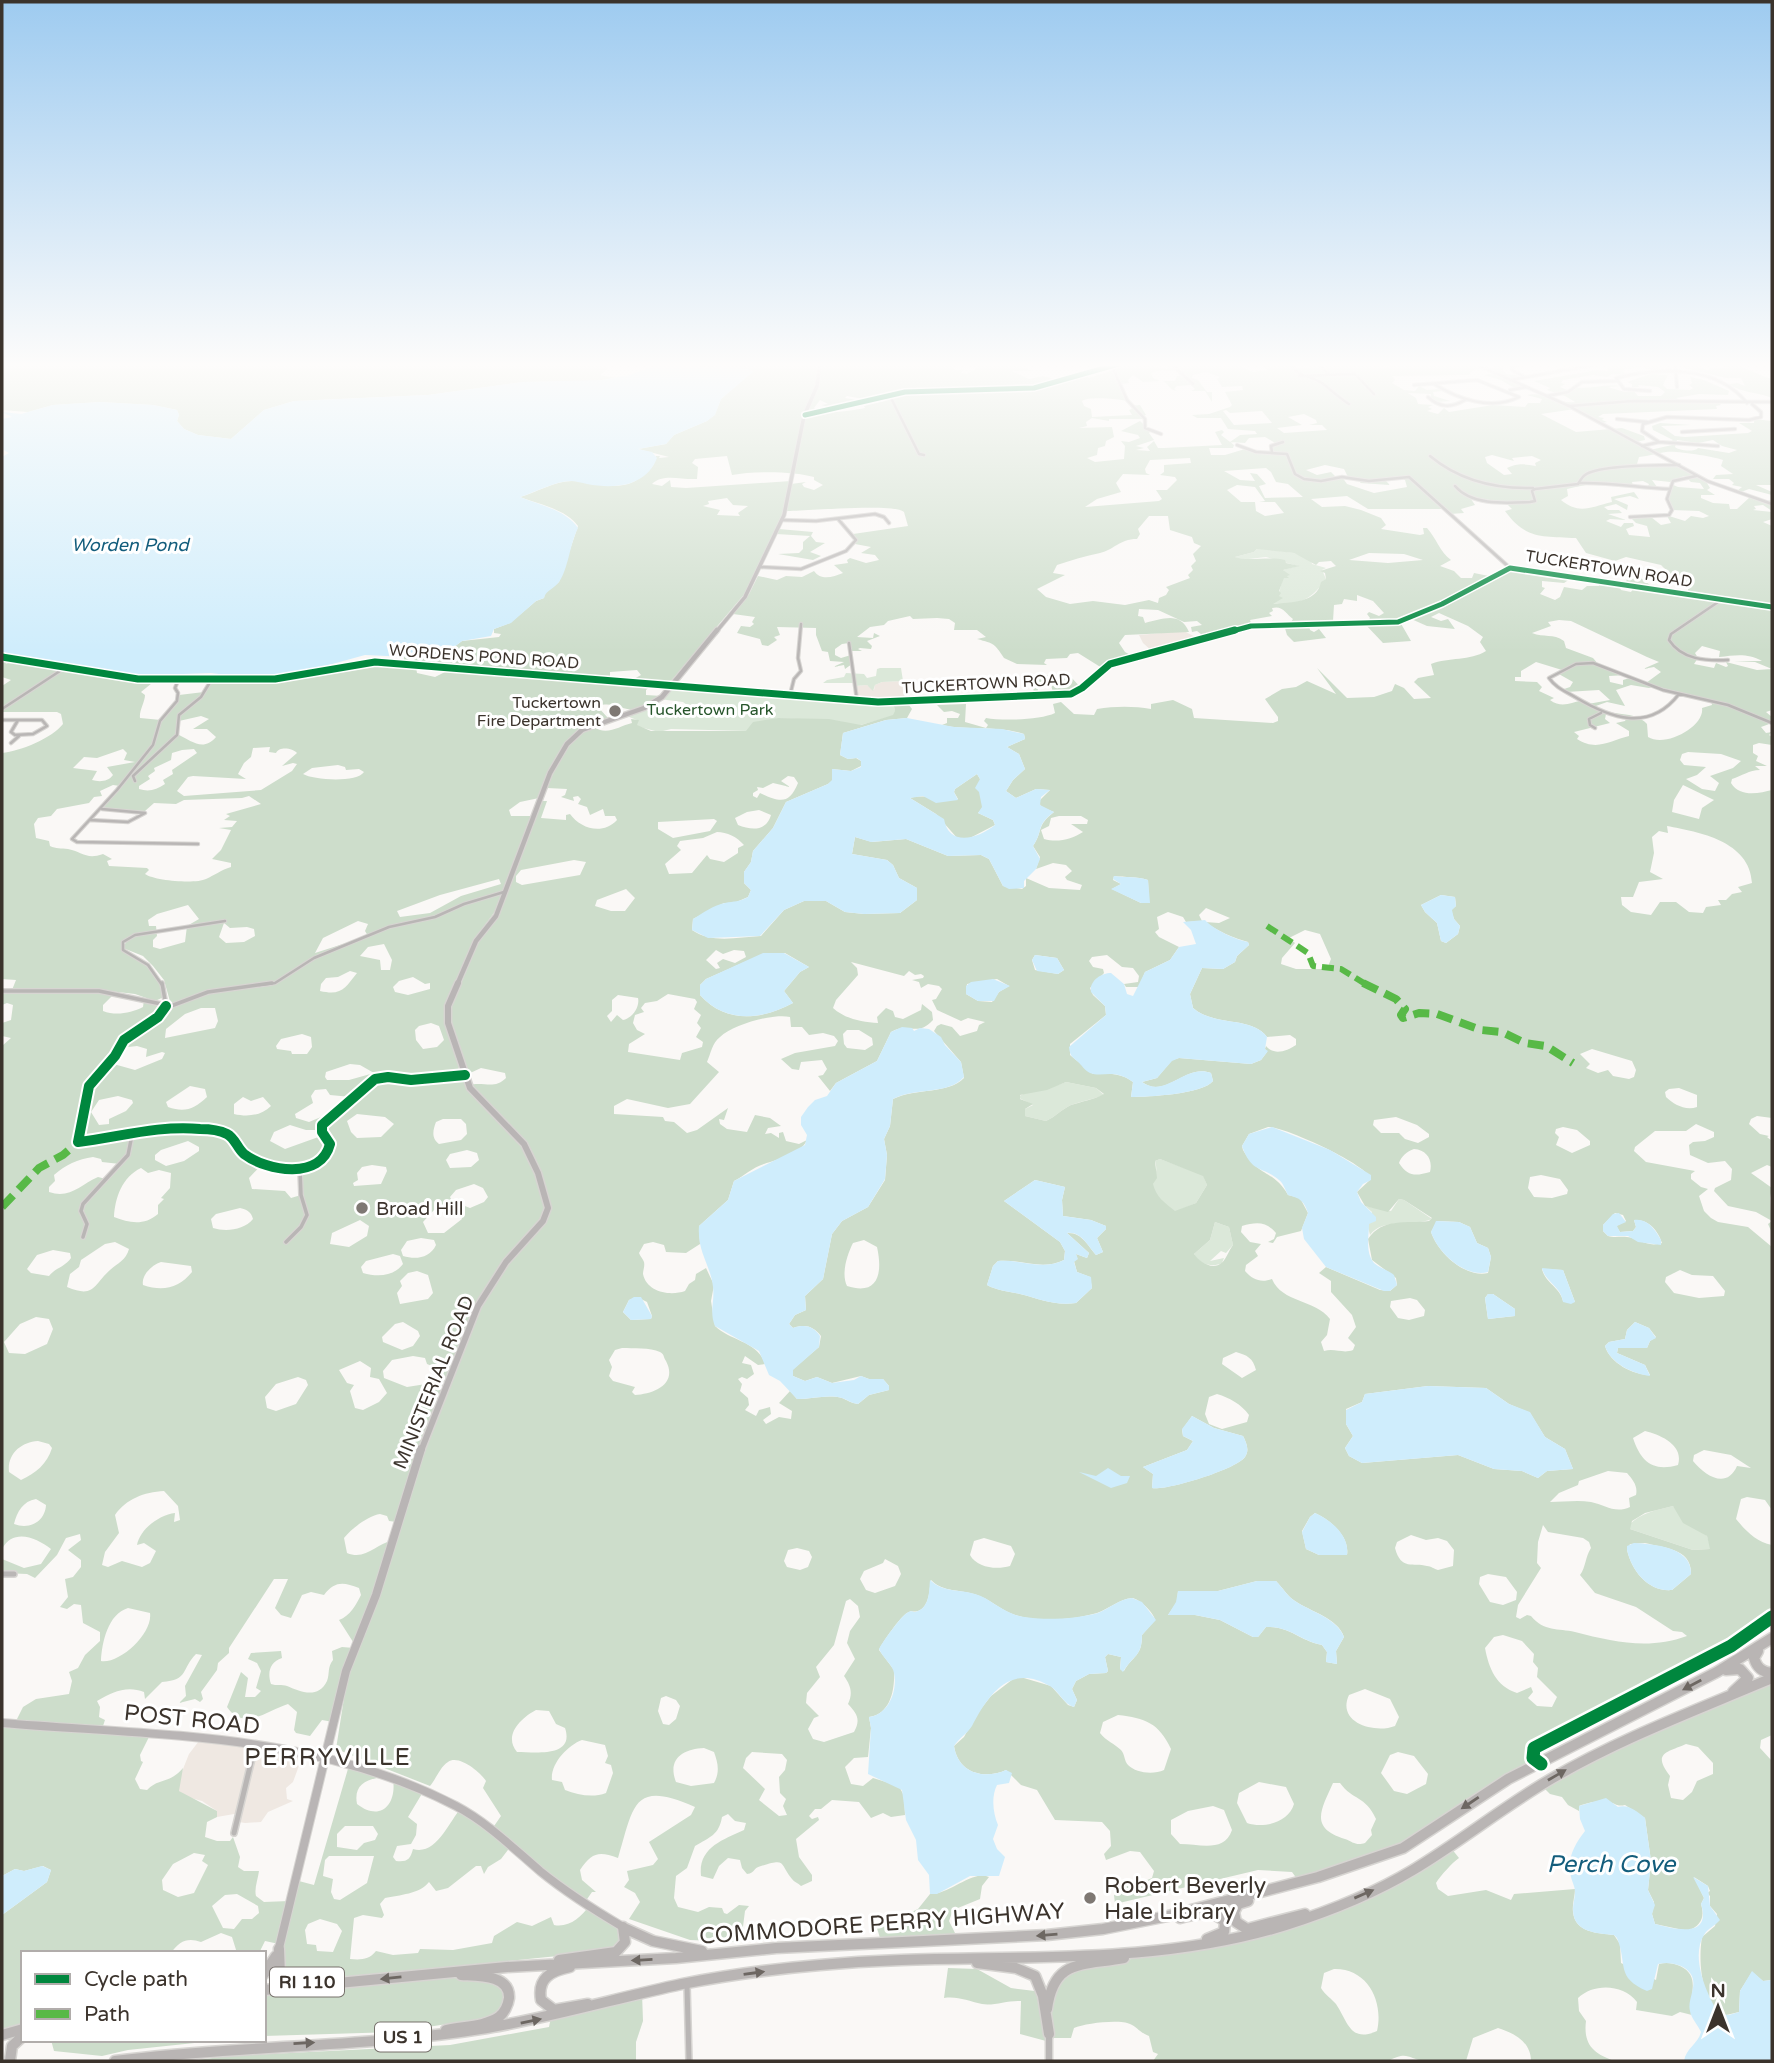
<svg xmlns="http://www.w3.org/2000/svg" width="1774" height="2063" viewBox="0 0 1774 2063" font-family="'Varela Round',sans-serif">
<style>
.built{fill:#efe8e2}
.green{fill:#dbe8d9}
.forest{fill:#cdddcb;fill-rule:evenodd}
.water{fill:#cfedfc;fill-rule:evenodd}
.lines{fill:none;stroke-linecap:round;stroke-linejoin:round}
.minor-far2-casing{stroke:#d7d5d2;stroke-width:4.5}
.minor-far1-casing{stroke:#d7d5d2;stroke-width:6}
.minor-casing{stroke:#d7d5d2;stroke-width:8}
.tertiary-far2-casing{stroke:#d7d5d2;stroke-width:4.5}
.tertiary-far1-casing{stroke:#d7d5d2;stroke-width:6}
.tertiary-casing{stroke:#d7d5d2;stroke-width:9}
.secondary-far3-casing{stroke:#d7d5d2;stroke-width:5}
.secondary-far2-casing{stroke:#d7d5d2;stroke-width:7}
.secondary-far1-casing{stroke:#d7d5d2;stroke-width:9}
.secondary-casing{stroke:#d7d5d2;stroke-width:10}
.trunk-casing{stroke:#d7d5d2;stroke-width:13}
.minor-far2{stroke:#b9b6b5;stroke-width:2.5}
.minor-far1{stroke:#b9b6b5;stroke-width:3.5}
.minor{stroke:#b9b6b5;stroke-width:5}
.tertiary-far2{stroke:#b9b6b5;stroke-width:2.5}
.tertiary-far1{stroke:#b9b6b5;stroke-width:3.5}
.tertiary{stroke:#b9b6b5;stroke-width:6}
.secondary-far3{stroke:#b9b5b5;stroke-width:3.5}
.secondary-far2{stroke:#b9b5b5;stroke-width:4.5}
.secondary-far1{stroke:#b9b5b5;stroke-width:6}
.secondary{stroke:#b9b5b5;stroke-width:8}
.trunk{stroke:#b9b5b4;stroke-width:10}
.quiet-far1{stroke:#58b947;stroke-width:6;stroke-dasharray:12 6;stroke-linecap:butt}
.quiet{stroke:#58b947;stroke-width:8;stroke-dasharray:16 8;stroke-linecap:butt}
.cycleway-far3-casing{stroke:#fff;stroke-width:8}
.cycleway-far2-casing{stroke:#fff;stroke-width:10}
.cycleway-far1-casing{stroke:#fff;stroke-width:14}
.cycleway-casing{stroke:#fff;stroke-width:18}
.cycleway-far3{stroke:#00873e;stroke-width:5}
.cycleway-far2{stroke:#00873e;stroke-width:7}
.cycleway-far1{stroke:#00873e;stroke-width:10}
.cycleway{stroke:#00873e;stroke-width:13}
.oneway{fill:#6d6762}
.poi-dot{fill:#7e7873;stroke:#fff;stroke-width:2.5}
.labels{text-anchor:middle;stroke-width:6;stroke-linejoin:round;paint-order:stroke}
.far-street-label{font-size:16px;fill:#3b332c;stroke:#fff}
.far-poi-label{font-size:16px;fill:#3b332c;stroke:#fff;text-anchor:end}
.far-park-label{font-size:16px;fill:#27552b;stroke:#fff}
.far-water-label{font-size:18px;font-style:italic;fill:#135d7c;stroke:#fff}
.shield{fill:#fff;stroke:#76706b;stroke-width:2}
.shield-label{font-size:18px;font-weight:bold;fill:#3b332c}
.poi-label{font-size:19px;fill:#3b332c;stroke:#fff;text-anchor:start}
.street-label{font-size:19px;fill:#3b332c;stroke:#fff}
.near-street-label{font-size:23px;fill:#3b332c;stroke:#fff}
.near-poi-label{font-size:23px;fill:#3b332c;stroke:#fff;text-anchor:start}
.near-neighbourhood-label{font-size:24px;letter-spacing:2px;fill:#3b332c;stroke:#fff}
.near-water-label{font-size:24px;font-style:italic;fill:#135d7c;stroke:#fff}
</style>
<rect width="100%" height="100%" fill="#faf8f6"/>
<path class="built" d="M1184 631 1201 640 1153 652 1143 643 1139 635Z
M902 681 906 701 857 700 855 686 867 685 874 690 875 685 882 682Z
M202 1737 304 1752 293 1782 286 1788 287 1799 293 1801 268 1812 261 1822 245 1823 239 1822 238 1815 234 1814 217 1817V1811L202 1801 187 1797 179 1791V1779L189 1754Z"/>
<path class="green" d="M1258 548 1294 553 1311 560 1312 564 1326 568 1322 570 1326 579C1308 603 1301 603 1271 604L1281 598 1278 596 1283 578H1288L1283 570 1298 566 1266 557 1240 560 1235 557 1254 552Z
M880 668H901L903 681 882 682 875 685 873 691 867 685 855 686 854 683H823L827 680 844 677 846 673 864 674 867 678 876 676 877 669Z
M673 685 893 702 896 715 857 726 838 721 778 718 747 731 671 729 659 732 636 726 637 720 624 715 639 710 684 712 687 705 683 702 659 699Z
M1066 1082 1096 1088 1104 1095C1093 1099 1083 1101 1071 1105 1062 1109 1055 1117 1046 1121L1025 1116V1109L1033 1105 1017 1097C1032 1089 1050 1089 1066 1082Z
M1160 1159 1203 1175 1207 1185 1196 1203 1175 1212C1167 1205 1152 1196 1153 1184 1155 1175 1158 1171 1155 1161Z
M1399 1199 1404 1200 1432 1219C1413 1227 1383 1217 1370 1235L1368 1227 1372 1212 1365 1206 1391 1211Z
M1215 1222 1229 1227 1233 1245 1226 1253 1221 1251 1210 1261 1224 1258 1222 1263C1213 1268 1199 1264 1194 1254L1210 1240Z
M1673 1506 1707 1536 1711 1549 1693 1550 1630 1529 1629 1525C1640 1513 1657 1510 1673 1506Z"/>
<path class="forest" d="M7 363H604L608 369 600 375 615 378 595 381 523 382 428 395 294 401 264 410 231 439 198 435 184 429 177 421 179 415 177 410 153 405 100 402 53 405 28 412 2 410V369Z
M698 363 807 365 842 363 836 365 844 367 854 365 851 363H957L950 366 956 370 964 369 961 373 967 374 977 368 966 363 1017 365 1032 371H1012L1029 379 1043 376 1061 381 1084 375 1089 378 1114 370 1112 366 1122 363H1155L1152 366 1167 369 1171 363H1209L1215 368 1222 364 1247 363 1240 366 1253 372 1268 370 1261 365 1249 363H1288L1292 368 1315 367 1311 363H1379L1383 368C1410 361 1426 368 1455 365L1451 363C1466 363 1480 370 1494 367L1487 363H1499L1506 374 1524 376 1511 379 1526 387 1516 389 1501 380 1484 375 1495 373 1486 369 1473 370 1469 375 1392 376 1395 380 1392 383 1404 390 1415 391 1419 386 1427 390 1441 389 1442 391 1433 392 1434 396 1450 401 1437 402 1431 400V394L1408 393 1416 398 1418 404 1433 405 1428 407 1432 409 1427 411 1438 414 1444 408 1449 412 1493 405 1525 407 1528 403H1540L1542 399 1527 395C1545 391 1557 404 1575 402L1565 396 1547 390 1550 388 1534 381 1598 370 1608 371 1607 367 1633 363H1662L1664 366 1658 368 1659 371 1640 367 1622 370 1627 375 1612 374 1607 377 1593 375 1563 380 1561 383 1565 384 1560 387 1570 391 1573 387C1588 390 1602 384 1620 386L1608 387 1625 392 1634 391 1638 396H1661L1665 392 1658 387 1638 385 1639 387H1632V384L1627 382 1651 374 1668 375 1663 385 1667 389 1690 390 1693 388 1689 385 1692 383 1690 377 1704 380 1729 391 1728 395 1699 394 1676 398 1687 403H1719L1721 405 1716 406 1717 409 1603 414 1598 417 1604 418 1602 420 1607 422 1601 423 1575 409 1541 414 1576 432 1622 428 1644 436 1645 440 1636 442 1650 450 1672 445 1669 443 1673 440 1653 430 1652 426 1660 423 1691 425 1661 426 1675 436 1685 437 1748 433 1752 431 1739 423H1754V419L1772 421V485H1756L1772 492V495L1749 489 1741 492 1737 491 1742 487 1732 485 1734 483 1729 479H1713L1716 475 1733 474 1721 466 1723 460C1717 457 1674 450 1666 452 1658 453 1649 456 1639 457L1637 464 1640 466 1679 465 1711 483H1707L1710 488 1707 490 1715 495H1701V498L1713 503 1729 504 1730 509H1737L1750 497 1749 495 1766 501 1772 500V511L1763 505 1754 506 1756 509 1753 510 1772 512V519L1763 522 1772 526V710L1766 712 1772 717V723L1761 727 1766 733 1772 732 1769 735 1772 737V745L1759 743 1753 745V753L1758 756 1756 761 1767 766H1755L1760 770C1749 770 1742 776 1732 779L1731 783C1740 798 1760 793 1772 790V1118L1757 1116 1751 1119 1749 1124 1760 1134 1769 1136 1767 1137 1772 1141V1167L1767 1165 1751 1173 1772 1188 1770 1198 1772 1233 1768 1224 1772 1221 1756 1212 1728 1206 1714 1191 1715 1188 1731 1180 1732 1169 1725 1161 1708 1163 1690 1155 1689 1145 1693 1142 1705 1141 1714 1137V1132L1696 1124 1686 1131H1655L1635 1147 1634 1151 1646 1162 1695 1171 1691 1174V1179L1701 1187 1708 1189 1699 1196 1704 1211 1711 1218 1718 1222 1748 1227 1772 1247V1510L1765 1500 1747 1497 1741 1499 1736 1519C1746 1531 1756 1542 1772 1545V1616L1727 1647 1533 1750 1530 1755 1534 1768 1412 1845 1369 1862 1300 1883 1292 1872 1258 1870 1115 1904 1114 1895 1119 1893 1122 1883H1140L1152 1878 1154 1871 1140 1852 1130 1851 1106 1860 1104 1854 1111 1846 1110 1831 1102 1822 1055 1820 1037 1790 1021 1785 1006 1770C984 1780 958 1773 954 1746L964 1737 976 1715 991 1696 1017 1676 1051 1686 1068 1705 1074 1707 1077 1700 1072 1689 1076 1681 1089 1674 1106 1673 1108 1671 1105 1657 1108 1654 1121 1657 1120 1669 1124 1671C1133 1655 1142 1657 1142 1635L1155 1620C1154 1613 1140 1599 1132 1598 1119 1599 1109 1609 1097 1613 1074 1620 1033 1623 1010 1613 999 1608 989 1599 977 1595 961 1589 944 1593 931 1580 929 1590 930 1606 918 1611 911 1613 913 1609 907 1613 900 1617 882 1643 879 1650L894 1670C895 1689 891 1714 869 1717L871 1728 868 1757 854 1758 845 1767 851 1784 863 1786 873 1778 899 1786 904 1796 905 1815 891 1817 883 1813 871 1818 859 1802 832 1800 821 1809H815L809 1816 812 1819 818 1817 819 1820 796 1839 799 1857 812 1875V1881L801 1886C798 1883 794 1882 792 1879 779 1863 787 1858 761 1866 752 1868 756 1873 747 1874L742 1868 740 1860 728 1858 719 1866 713 1879 701 1876C698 1848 722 1840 744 1830L746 1823 735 1821 728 1814 722 1817C719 1835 710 1837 695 1846L687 1868 676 1876 674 1898 678 1907 698 1912 709 1907 722 1908 724 1913 727 1914 739 1905 749 1906 745 1911 741 1942 690 1940 629 1919 640 1902 635 1893 624 1887 629 1880 627 1871 653 1865 658 1859 649 1842 691 1815 695 1807C632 1779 634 1806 618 1858 599 1851 592 1852 580 1870L582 1880 596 1892H592L585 1902 551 1880 511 1846 501 1859 488 1867 484 1874 481 1866H476L448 1888 436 1891 429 1882C420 1894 399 1895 385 1898L380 1904 384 1915 382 1918 363 1915 354 1918 350 1959C360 1960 369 1960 376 1951L393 1955 418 1953 420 1949 453 1950 492 1943 494 1936 517 1922 532 1926 551 1917 554 1925C569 1928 581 1917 589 1906L624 1926V1942L618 1950 296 1982 286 1981 279 1971V1944L265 1941 259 1953H237L232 1937 221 1933 201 1942C188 1937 179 1941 171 1953H23V2023L2 2029V1915L47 1882 51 1870 43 1866 24 1871 15 1869 2 1876V1722L15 1723 23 1707 36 1699 69 1694 72 1681 69 1672 78 1668 85 1655 100 1641V1632L83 1623 81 1605 74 1604 67 1609 60 1607 68 1597 65 1579 73 1577 81 1567V1560L68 1550 81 1540 80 1534 66 1538 57 1555 35 1578 27 1574 2 1573V1559L24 1568 41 1564 51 1549C36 1537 13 1528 2 1549V1046L11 1038 2 1036V1023L11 1020 13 1005 7 1003 2 1005V990L103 991 12 990 16 980 2 979V753C21 751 52 738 63 724L61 714 57 712H2V686L11 680 2 677V659L5 657 14 658 5 664 19 660 123 678 157 679 141 692 145 695C145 702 139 711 140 718L161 720 174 707 179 695 204 692 212 679 274 680 373 663 416 667 417 673 435 677 449 670 653 684 646 690V695L662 696C629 725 623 698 597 706L608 718C563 733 554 757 539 798L520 802 509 810 511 816H531L496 910 476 937 444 1009 458 1059 459 1073 409 1079 449 1078 463 1075 469 1085C484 1081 494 1090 506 1078L505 1073 481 1068 468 1074 450 1016 452 1005 481 936 499 913 541 801H547L541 818 566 820V815L570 814C580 828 602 836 617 820L615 816H605L603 809 590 815 587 807 578 804 581 799 578 796 573 797 574 801 561 797 565 795 567 789 547 788C558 762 567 738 593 726 606 737 619 726 632 723L631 719 639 720 637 725 651 731H746L753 722 778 718 829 719 861 725 893 715 895 711 893 702 936 700 937 702 909 705 912 709 907 718 886 720 843 733 840 755 848 759 856 758 861 761V766L851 771 832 769V781L828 784 786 802 773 828 753 851 751 862 744 872V883L751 890 748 897 734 903H724L693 919 692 930C712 944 738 937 761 936L784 910 804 901H826L845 912 864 914 900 913 917 900V888L899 878 893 865 887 860 852 854 855 837 872 842 906 839 948 856 981 855 989 859 1003 886 1022 889 1026 886V878L1049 888 1080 890 1082 885 1067 880 1065 877 1072 871 1066 865 1053 863 1036 869 1040 857 1033 846C1044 830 1035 827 1054 812L1041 807 1039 801 1050 790 1036 789 1016 798 1006 791 1013 780 1025 769 1019 754 1007 747 1025 739 1024 734C997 725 969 731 942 725L947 723V718H958L960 714 952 711 944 712 937 705 966 704 965 722 986 728 988 725 984 721 986 718C1002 721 1041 720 1055 713L1053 704 1061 702 1074 714 1094 715 1097 709C1115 706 1134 706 1151 709V704L1173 700 1192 709 1194 718 1273 723 1278 721V717L1265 699 1282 689 1296 687 1307 681 1336 694 1317 668 1347 698 1374 697 1392 691 1395 684 1404 688 1414 699 1431 698 1414 682 1418 678 1434 675 1431 664C1449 657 1470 661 1486 651L1480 642 1483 637 1468 626 1439 613 1431 617 1441 621 1448 619 1455 629 1427 626 1409 618 1400 622 1411 641 1383 643 1365 624 1370 618 1367 614 1369 612 1379 616 1384 613 1373 601 1357 595V601L1344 599 1342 604 1334 605 1333 621 1342 620 1345 624 1309 625 1310 630 1314 632 1319 629 1326 638 1294 642 1287 635 1284 625H1289L1293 619C1286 614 1283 605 1272 608L1273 611 1269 613 1272 616 1250 620 1252 626 1206 638 1197 631 1192 632 1191 627 1202 625 1197 621 1184 622 1158 610 1139 609 1138 616 1143 617 1145 623C1163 619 1180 611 1189 632L1125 635 1119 643 1125 652 1134 657 1102 668 1078 653 1070 654 1067 658 1046 659 1044 663 1047 665 1017 664 1004 658C994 643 995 644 977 639L986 637 977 630H954L955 623 949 619 937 618 913 619 910 616 888 621 884 625 870 627 857 637 873 638 874 633 880 636 867 641 872 646 871 649 860 648 858 649 862 651H850L849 643 842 644 835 649V655L841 658 851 655 852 664 845 669 844 665 833 667 844 662 830 661 828 652 822 651 816 635V628L777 627 780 635 774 637 777 640 768 646 762 645 760 639 737 633 741 626 750 627 754 624 752 622 755 617 733 614 749 594 758 576 777 580 786 576 802 577 814 571C821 581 833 577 843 573L834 565 848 563 847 560 850 558 866 563 879 560 875 555 861 553 871 547 855 544 856 540 853 534 908 526 904 512C895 503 806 511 785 511L779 529 813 532 811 536 816 542 825 543 810 552 821 556 813 560 778 554 799 553 803 549V542L810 536 776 534 747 591 670 682 632 680 641 675 637 670 610 672V676L615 679 404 663V657H400H410L443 646 454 647 462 641 499 637 501 634 494 633V629L510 623 536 601 544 598 545 593 559 582 578 526C566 509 538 504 520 497 537 492 555 481 572 481 596 481 620 494 641 477 649 470 655 467 656 456H660L659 458 669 457 638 449 666 444 674 435 707 421 715 414 721 399 753 371 727 365 701 368ZM1161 370 1179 371 1182 375 1177 376 1175 381H1163C1169 384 1169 390 1177 391L1174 389 1177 386 1191 385 1195 389 1191 391H1205L1212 402V392H1207L1198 380 1192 378 1193 375 1206 372 1220 377 1217 379 1222 387 1242 386 1243 390 1225 392 1232 405 1230 407 1209 414 1192 415 1197 418H1221L1228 429 1255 431 1257 434 1240 435 1230 442 1245 443 1249 438 1265 437 1277 444 1271 446 1273 452 1245 449 1225 455H1211L1209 448H1233L1234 445 1221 435 1224 432 1222 430 1215 432 1222 445 1164 448H1158L1154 441 1147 447 1150 451 1136 450 1144 448 1136 446 1154 440 1149 433 1151 431 1140 421 1121 431 1138 435 1140 438 1129 442 1121 441 1125 446 1124 459 1095 462 1087 458 1097 455 1098 448 1105 446 1106 441 1114 437 1112 427 1079 428 1087 426 1086 422 1092 418 1109 421V419H1144L1142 416 1146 415 1140 405 1130 406 1132 409 1129 410 1132 415 1092 417 1091 409 1084 406 1082 401C1089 396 1118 399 1127 401L1122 393 1121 384 1129 383 1128 380 1133 375 1143 382 1160 381 1153 378 1151 373ZM888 394 890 397 885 398V401L864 406 865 408C850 411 827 415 814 408L820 400 828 404 821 405 834 408 858 400 845 398 847 396 863 399ZM1226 410 1230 413 1262 411 1272 423 1234 425 1223 411ZM1304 414 1316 420 1317 423 1309 425H1322L1327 430 1284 433 1277 428 1302 425 1288 417ZM1677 440 1698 443 1713 440 1722 446 1737 450 1729 453 1698 448C1695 452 1679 451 1675 447ZM1492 455 1514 461 1512 458 1532 456 1541 460 1535 463 1536 466C1523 464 1519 463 1507 468L1512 474 1504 475 1487 463 1485 457ZM727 456 732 475C754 471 793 471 814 477V480L823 485 814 490 804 487 802 484 806 482 791 484V481L686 488 671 487 670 480 662 486 652 484C663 473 681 480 697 479L698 467 692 463 695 459ZM1190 458 1191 463 1164 465V472L1160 475 1175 477 1177 480 1167 490H1156L1162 499 1159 501 1085 507 1097 499 1121 492 1116 483 1123 474 1150 475 1146 473 1145 469 1150 460ZM1325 465 1344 469 1348 477 1362 480 1360 483 1390 485 1384 479 1400 477 1405 480 1407 487 1374 493 1347 484 1342 477H1336L1331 472 1317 475 1306 470ZM1266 468 1271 472 1276 482 1288 484 1303 497 1265 498 1259 486 1266 484 1257 474 1250 473 1255 481 1240 480 1224 471ZM1684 476 1691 482 1700 483 1704 489 1678 487 1671 484 1667 498 1672 510 1699 511 1709 516 1703 518 1691 516 1685 521 1669 516H1667L1671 523 1661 525 1651 517H1630L1636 523 1647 526 1650 537 1629 535 1626 529 1634 526 1633 523H1624L1621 527 1606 521 1610 519 1626 520 1608 514 1622 513 1619 510H1608L1604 507 1616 504 1627 510 1628 505 1614 499 1630 496 1639 499 1634 492 1611 497 1612 502C1591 507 1579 515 1561 500L1568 496 1567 489C1590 483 1611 482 1633 487L1632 482 1643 481 1649 484 1648 486 1657 487 1652 480 1670 482ZM1237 485 1255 487 1265 501 1259 502H1275L1284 513 1265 516 1256 511 1255 502H1241L1227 490ZM1347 496 1368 509H1444L1450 514 1464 513 1461 509 1475 505 1471 499 1473 497 1506 503 1512 509 1505 511C1526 540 1543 536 1576 538L1586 553 1615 561 1626 557 1661 565 1668 572V578L1688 587V592L1675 593 1649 589 1650 585 1633 572 1629 573 1625 585 1633 589 1631 592 1621 590 1619 586 1621 584 1598 581 1599 586H1587L1582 590 1564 587 1560 597 1555 600 1540 594 1545 588 1542 587V581L1564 583 1573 577 1509 567 1489 576 1474 573 1472 578H1461L1454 571 1440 566 1451 560C1439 551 1437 539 1427 528H1423L1424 534 1420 535 1381 529 1386 525 1381 518 1361 510 1345 506 1322 507 1311 499ZM727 498 733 505 748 506 738 513 740 516 717 515 720 510 703 506 709 504 708 501ZM1149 516H1168L1170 530 1192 537 1194 543 1201 546 1193 554 1196 561 1191 566 1193 570 1188 575 1190 578 1166 587 1169 590 1166 595 1159 598 1158 603 1149 600 1125 605 1093 601 1070 604 1046 597 1037 589 1065 575 1053 573 1057 565C1072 560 1085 556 1100 553 1114 550 1119 539 1137 539L1140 534 1138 529ZM1257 549 1294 553 1316 565 1319 562 1331 561 1336 566 1320 571 1325 573 1326 579 1321 582C1317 603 1291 602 1273 604L1283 598 1279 596 1281 593 1279 591 1284 578H1289L1287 576 1290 575 1283 570 1300 566 1286 563 1285 560C1270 556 1246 562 1235 557L1254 552ZM1369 553 1404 554 1423 560 1388 563 1349 560ZM1559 620 1571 621 1647 657 1659 662 1643 669 1654 667 1661 672 1646 683 1633 677 1623 680V685L1610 682 1609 676 1627 675 1599 665 1593 658 1566 648 1564 641C1553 633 1544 638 1532 633L1551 626 1548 622ZM1702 646 1720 651 1719 657C1736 655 1748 653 1762 661H1734L1755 662 1772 669 1757 670 1726 662 1728 666 1726 667 1716 663 1714 668 1694 664 1698 658 1695 653ZM1536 662 1562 670 1557 673 1573 682 1570 687 1561 690 1566 692 1599 690 1610 700 1588 704 1580 701C1572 702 1562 709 1550 700L1554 698 1539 691 1542 687 1537 682 1515 681V677H1521V671ZM1631 685 1649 688 1655 686 1711 700 1712 705 1702 708C1705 726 1666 748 1648 737L1647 724C1635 710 1610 717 1593 707L1607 702 1625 706 1616 690ZM1606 714 1626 719 1625 721 1616 723 1629 731V736C1611 740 1597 752 1577 739L1579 736 1574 732 1610 723 1605 719ZM201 716 209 719 193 729H207L216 737C203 752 192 741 177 734L179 721ZM270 747 269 752 276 753C279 746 293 748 297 753L282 766 293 763 297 764 292 771 261 790 184 796 177 791 188 777 193 776 246 779 238 774 244 763 251 757 253 748ZM123 749 127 753 124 760 135 762 107 767 113 775C108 782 99 782 92 780L97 771 73 768 84 757 97 758ZM182 750 194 749 197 753 172 770 173 774 163 780 165 784C156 790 149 792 139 789V786L150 779 148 776 155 771 154 768 171 760 172 753ZM1688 752 1721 754 1741 761 1733 768 1710 776 1719 783 1715 791 1702 789 1686 779 1697 775 1706 767 1684 765 1680 760 1682 754ZM338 765 345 767 346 770 359 769 364 772C357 783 313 780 303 774L312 768ZM788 776 794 777 798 783C789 805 780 802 760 793L757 798 753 796V793L758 790 757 787 763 788 773 783 790 787 781 781ZM113 785 120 786 100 809 145 811 154 803 176 804 184 800 242 798 249 796 261 804 226 814 230 816 224 820 237 821 232 827 219 828 231 830 221 850 212 859 231 863V867C221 870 215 875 206 879 196 884 155 881 145 874L149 870 147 868 109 866 107 861 112 859 103 854C86 860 83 852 68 849 61 848 56 849 50 846L49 841 36 838 34 824 38 818 51 816 57 809 89 803 94 797 102 796 100 791ZM1683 785 1714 800 1702 808 1699 819 1672 812 1674 800ZM759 810 771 815C766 832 751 830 738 825L735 818 747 812ZM1059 816H1081L1088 820 1087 824H1071L1083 832C1072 839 1058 843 1044 839L1041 830 1049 826 1051 818ZM714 819 717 821 710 831 673 838 658 829V822ZM1667 826C1699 832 1750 841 1752 883L1738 887 1742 892 1732 894 1726 900H1718L1721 905 1706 907 1703 913 1689 912 1676 902H1660L1651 915 1631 912 1622 905 1621 897H1633L1639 882 1663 879 1650 872 1654 853 1652 837 1659 831 1668 833ZM717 832C727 832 737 837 744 845L738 848V853L724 862 710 859 707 855 692 873 669 874 665 864 681 850 677 846 680 841 703 838ZM574 860 586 862 580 875 522 885 516 882V876L521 870ZM1114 876C1126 878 1136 876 1148 880L1149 903H1141L1112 889 1121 884 1113 880ZM499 879 501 884 461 896 430 913 400 917 397 911 440 895ZM626 889 635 898 625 911H611L595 906 597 900ZM1441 895 1455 897 1456 906 1451 910 1454 919 1460 926 1458 934 1446 943 1441 941 1437 923 1425 912 1421 905ZM188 905 199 919 187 926 185 942 160 949 153 947V940L157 936 156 926H149L148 920 157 914ZM1206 908 1230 918 1219 923 1205 922C1215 930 1236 939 1248 942L1249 945 1237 956 1235 962 1223 969 1202 968 1190 994 1193 1008C1215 1027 1252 1016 1267 1037L1290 1035 1296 1039V1045C1287 1051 1274 1056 1266 1046L1265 1049 1267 1052 1261 1060 1251 1064 1179 1058 1172 1060 1157 1078 1142 1082C1166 1100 1185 1063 1211 1073L1213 1081C1203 1094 1148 1097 1131 1097L1133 1082C1119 1072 1108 1074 1093 1074L1070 1055V1044L1106 1015 1105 1006 1093 995 1090 988 1104 973 1103 969 1093 967 1089 961 1092 957 1107 955 1122 967 1133 968 1139 976 1138 982 1124 984 1126 987H1139L1145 972 1170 960 1179 947 1159 937 1155 932 1159 929 1157 917 1168 912 1183 917 1186 922 1202 921 1199 915ZM358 921 368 924 365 931 368 936 315 953 323 938ZM224 923 230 928 247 927 254 929 255 936 244 942 226 943 219 937ZM1305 930 1320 934 1331 959 1327 969H1296L1281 964 1282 958 1295 943 1289 938ZM128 938 123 948 143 956 153 966 164 980 171 1005 167 1009 144 1000 143 1007C131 1013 116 1016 103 1011V1005L115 993 109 991 135 994 155 1001 164 997C156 967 148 963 123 949L121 946ZM384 944 392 960 390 970H381L380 960 360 956 368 947ZM716 950 723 954 734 950 744 951 746 957 735 963 723 959 717 963 720 968 716 969 706 960ZM765 953H785L809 967 800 972 784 991 793 1003C761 1020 726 1024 700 995V985L706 979ZM1035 955 1057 958 1064 970 1058 974 1035 970 1032 960ZM851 962 904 976 909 971 915 975 921 974 924 976 923 978 912 980 919 982 921 988 928 984 939 986 942 989 936 999 932 1000 937 1010 961 1021 968 1018 985 1022 979 1025 977 1031 960 1036 952 1027 941 1024 937 1026 934 1031 961 1062 964 1078C949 1094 916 1088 893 1099L890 1126 884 1139 887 1155 885 1180 868 1207 842 1221 832 1234 823 1279 805 1296 806 1310 795 1315 789 1324 793 1328C805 1324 813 1326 821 1336L819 1347 792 1370 793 1376 805 1381 817 1377 832 1383 861 1376 869 1379H883L889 1386V1390L869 1395 858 1404C851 1403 847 1400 842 1398 828 1394 812 1399 797 1399L790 1391 779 1403 792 1411 791 1419 779 1417 766 1424 763 1420 771 1414 770 1407 759 1410 756 1416 745 1410 749 1405 748 1398 740 1391 742 1384 738 1379 742 1377 747 1379 754 1374 751 1365 742 1363 745 1356 758 1365 765 1364C758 1341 730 1341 715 1326L711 1301 714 1285 706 1268 696 1274 695 1280 689 1284 685 1291C671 1296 647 1293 643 1274 643 1270 645 1266 644 1262 643 1259 640 1256 639 1253L644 1244 653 1242 664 1245 666 1252 686 1253 700 1244 699 1226 728 1200 734 1181C744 1176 753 1167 764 1164 778 1159 800 1155 807 1140L799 1144 786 1141 783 1132 779 1133V1138L771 1133 765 1134 768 1128 781 1126 770 1118 755 1115 747 1132 727 1129 720 1124 719 1119 724 1120 728 1108 697 1130 687 1133 674 1122 665 1121 663 1117 614 1114V1106L627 1099 668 1108 690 1104 719 1072 707 1062C711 1053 712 1043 720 1037 733 1025 773 1013 790 1017L791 1027H802L809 1035 823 1033 834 1036 838 1041 835 1046 795 1053 781 1059 792 1069 799 1070 801 1062 822 1060 827 1069 823 1075 818 1076 830 1091 836 1083 877 1061 891 1032C910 1021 916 1038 933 1020L932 1012 922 1004 921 1010 903 1019 895 1017 893 1011 886 1008 877 1017 878 1023C862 1022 845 1019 833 1008L836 1000 858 975 857 968ZM350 971 357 973C345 988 342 996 320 991L321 984 326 978 338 977ZM413 977 425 984 430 983V989L408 995 395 992 393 987 399 981ZM997 979 1009 986 999 992 992 1002 978 1001 966 994 967 984ZM668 994 695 999 697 1002 694 1009 701 1015 697 1023 701 1028 696 1037 703 1042 702 1047 682 1053 680 1060 628 1052 629 1044 645 1034 637 1030 633 1023 635 1015 644 1012 641 1008 645 1003 657 1001ZM618 995 638 998C640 1006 633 1018 623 1020L617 1015 611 1022 607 1016 612 1011V1000ZM201 1008H215L218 1021 215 1028 165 1038 166 1029 185 1014ZM431 1023 439 1026 444 1040 437 1047 423 1049 416 1040 415 1030 419 1026ZM847 1030H859L872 1038 873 1045 865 1050 847 1048 844 1044 843 1034ZM302 1034 311 1037 312 1047 307 1054H292L291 1051 277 1049 276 1046 281 1039ZM137 1046 147 1049 146 1057 162 1052 165 1053 162 1059 135 1070 110 1063 120 1048ZM1592 1049 1632 1061 1636 1070 1634 1077 1629 1079 1613 1076 1608 1070 1598 1073 1586 1068 1590 1064 1580 1054ZM350 1064 360 1065 374 1073 349 1080H327L325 1077 326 1072ZM1066 1082 1096 1088 1104 1094C1093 1100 1083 1101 1071 1105 1062 1109 1055 1117 1046 1121L1025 1116V1109L1033 1104 1020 1099V1095L1047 1090ZM190 1086 205 1089 207 1097C194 1109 185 1113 168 1107L166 1102ZM1679 1088 1697 1095V1107C1685 1111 1673 1104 1666 1097L1665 1092 1669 1089ZM326 1089 330 1095 351 1097 327 1119 321 1117 309 1122 296 1118 295 1114 313 1103 311 1096 315 1090ZM118 1096 132 1100 133 1103 126 1111 109 1119V1124L99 1125 91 1112 99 1100ZM243 1097 251 1101 263 1097 271 1106C261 1116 247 1117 234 1114V1104ZM357 1114 385 1117 394 1124 381 1137 357 1138 351 1132 347 1121ZM1396 1117 1417 1125 1429 1134V1137L1418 1143 1405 1139 1399 1133H1381L1373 1125 1374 1120ZM443 1119H461L466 1124 467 1134 461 1140 439 1144C431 1138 433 1130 436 1122ZM290 1125 306 1130H321L324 1135 285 1149 270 1141 274 1132ZM1268 1127C1283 1126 1368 1165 1371 1179L1357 1192 1365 1206 1388 1212 1399 1199 1404 1200 1432 1218 1429 1221C1406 1224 1383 1217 1368 1239L1372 1260 1396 1278 1397 1285 1390 1291 1380 1290 1326 1267 1319 1273 1331 1281V1292L1352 1315 1356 1327 1348 1338 1355 1345 1353 1350C1343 1354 1335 1348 1324 1351L1321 1342 1327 1335 1330 1319C1315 1299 1282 1303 1272 1279 1261 1283 1253 1280 1245 1271L1246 1265 1258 1256 1255 1251 1261 1244 1250 1242 1241 1232 1242 1226C1256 1222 1266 1221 1276 1233L1274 1239 1268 1242 1273 1243 1277 1237 1301 1231 1308 1213 1300 1198 1288 1195C1274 1170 1258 1177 1243 1150L1242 1146 1249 1134ZM1563 1127 1577 1130 1590 1141V1145L1572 1153 1556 1145 1559 1137 1555 1133 1556 1129ZM188 1141 199 1147V1151L184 1161 166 1166 155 1160V1155L161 1150ZM1414 1149C1427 1150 1433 1160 1430 1172 1416 1176 1408 1177 1399 1163 1401 1157 1407 1151 1414 1149ZM467 1150 477 1153 479 1160 471 1167 450 1168 446 1160 450 1154ZM93 1157 101 1159 102 1162 120 1164 106 1179 98 1177C80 1185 70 1199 49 1192V1187L55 1181 54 1175C65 1165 78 1159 93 1157ZM1160 1159 1203 1176 1207 1185 1196 1203 1175 1211C1165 1203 1156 1197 1153 1184L1157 1178 1155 1161ZM265 1161 283 1168 300 1170 301 1195 291 1198 285 1191 252 1189 249 1178ZM372 1165 386 1167 387 1171 381 1184 354 1186 353 1183 358 1180 357 1173 362 1167ZM141 1168 148 1173 159 1170 171 1173 170 1188 161 1198 164 1199 158 1205V1214C144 1226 129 1223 114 1217 115 1198 122 1177 141 1168ZM1541 1175 1560 1179 1568 1190 1567 1194 1552 1198 1534 1197 1528 1188 1530 1177ZM1035 1180 1065 1187 1062 1200 1063 1216 1091 1220 1106 1226V1229L1097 1238 1103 1252 1096 1255C1088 1246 1082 1232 1067 1233L1089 1253 1087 1258 1076 1254 1077 1259 1074 1261 1077 1272 1090 1277 1092 1288 1076 1303C1055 1306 1040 1299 1020 1294 1008 1291 998 1291 987 1285L993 1266 998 1261C1023 1259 1041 1271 1064 1260L1065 1251 1060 1242 1004 1201ZM474 1184 483 1188 488 1197 484 1202 470 1208 452 1201 450 1197 456 1190ZM446 1207 459 1211 462 1219 444 1233H428L423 1222 434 1210ZM240 1208C248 1210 251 1212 253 1219 244 1230 226 1232 213 1228L211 1219 216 1214ZM1615 1213 1623 1215 1626 1221 1616 1226 1620 1232 1633 1231 1636 1227 1634 1220C1648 1219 1658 1230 1662 1243 1647 1248 1639 1238 1627 1237 1620 1236 1615 1238 1608 1236L1603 1231V1225ZM360 1220 369 1226 367 1236 349 1247 330 1244 332 1233ZM1437 1221 1459 1222 1470 1227 1477 1243 1488 1248 1491 1257 1488 1273C1465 1278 1438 1253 1431 1232ZM1215 1222 1229 1227 1233 1245C1229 1250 1225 1262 1220 1264 1211 1270 1199 1261 1194 1254L1210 1240ZM421 1238 434 1240 436 1245C430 1258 416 1260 403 1256L401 1250 407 1241ZM864 1240 877 1247C883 1274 878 1296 847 1286 841 1274 847 1255 853 1243ZM115 1242 129 1249C126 1260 118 1263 110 1270 94 1284 95 1299 67 1287L70 1274 79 1267 81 1260 105 1244ZM53 1250 70 1253 71 1258C65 1267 55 1268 49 1276L31 1273 27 1269 37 1255ZM393 1254 400 1256 403 1264C393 1277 377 1277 363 1273L361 1267 366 1261ZM161 1262 191 1266 192 1272C179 1288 163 1292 143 1285 141 1275 152 1265 161 1262ZM1542 1269 1563 1270 1575 1302 1563 1301C1560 1287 1545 1283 1542 1269ZM1680 1270 1692 1275 1713 1276 1725 1291 1724 1296 1699 1298 1674 1293 1665 1282 1666 1277ZM417 1271 428 1275 433 1293 428 1299 400 1304 397 1293 402 1286 400 1281 408 1273ZM1488 1294H1493L1515 1309V1316L1488 1319 1485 1298ZM637 1297 647 1302 652 1316 651 1319 631 1320 623 1312 629 1300ZM1410 1298 1417 1300 1425 1310 1424 1316 1409 1320 1398 1318 1390 1307 1391 1301ZM36 1317 49 1319 53 1329 47 1344 25 1354 9 1353 4 1342 20 1324ZM403 1322 418 1331 420 1336 413 1346 402 1350 383 1342 382 1337 395 1324ZM1635 1322 1649 1328 1656 1337 1650 1341 1647 1348H1618L1617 1353 1645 1365 1650 1375C1633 1375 1610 1363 1605 1346L1609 1342 1625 1339 1627 1330ZM622 1348C633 1349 650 1347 660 1352 665 1355 663 1357 666 1361 678 1384 654 1394 635 1395L632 1392 635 1387 613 1381 609 1376 612 1367 609 1360 615 1350ZM1236 1352C1247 1355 1253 1358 1256 1370L1242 1378 1222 1364 1223 1358ZM413 1356 425 1358 427 1364 432 1366 434 1373 426 1384 407 1387 384 1378 383 1371 392 1360ZM360 1361 371 1368 370 1377 379 1379 387 1393 379 1402 363 1410 355 1408 350 1391 354 1385 347 1383 339 1370ZM298 1377 306 1380 308 1385 296 1404 276 1411 267 1408 265 1397 276 1384ZM1428 1386 1486 1388 1509 1404 1530 1413 1545 1437 1565 1449 1573 1469 1547 1471 1538 1478 1522 1471 1494 1469 1458 1455 1362 1463 1349 1456 1345 1448 1353 1436 1346 1424V1409L1362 1402 1365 1394ZM1217 1394C1230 1398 1241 1404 1249 1415L1247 1422 1222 1429 1209 1424 1205 1414 1209 1397ZM1192 1416 1214 1428 1243 1436C1246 1442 1250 1450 1245 1457 1237 1469 1166 1491 1152 1488L1153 1474 1143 1467 1187 1450 1193 1441 1183 1436 1182 1430ZM1645 1431C1661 1435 1684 1445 1678 1465 1653 1472 1641 1462 1633 1438ZM38 1441 49 1444 52 1448C47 1464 36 1473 21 1480L9 1472C7 1454 21 1442 38 1441ZM1704 1450 1731 1455 1751 1468 1737 1466C1727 1489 1706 1477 1693 1461L1694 1455ZM1608 1471 1627 1473C1633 1480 1638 1486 1636 1495L1629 1498 1630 1507C1615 1514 1605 1505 1591 1502 1578 1500 1563 1502 1550 1502L1559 1493 1578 1485 1579 1481ZM164 1491 178 1506 180 1520 174 1522 175 1513C159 1515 140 1529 137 1545L144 1543 156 1551 150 1563 142 1567 122 1561 108 1567 102 1565 105 1552 119 1533 115 1515C126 1499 144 1492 164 1491ZM36 1499 46 1505C45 1522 29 1530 14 1524 17 1512 23 1501 36 1499ZM1673 1506 1683 1523 1707 1536 1710 1549 1693 1550 1630 1529 1632 1521 1645 1513ZM1315 1513C1331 1520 1350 1537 1347 1555H1319L1306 1549 1302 1531 1310 1517ZM380 1514 387 1516 389 1521 397 1522 392 1541C376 1543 366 1561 347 1553L344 1538C351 1529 368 1516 380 1514ZM1543 1525 1548 1532 1583 1538 1589 1542 1591 1548C1585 1557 1586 1567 1580 1575L1595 1593 1636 1607 1673 1631 1682 1632 1687 1636C1649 1650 1614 1642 1575 1632 1558 1628 1544 1632 1531 1616L1527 1615 1520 1619 1516 1617 1518 1605 1541 1568 1537 1563 1538 1542ZM1411 1535 1426 1540 1438 1538 1447 1541 1454 1550 1453 1566 1438 1570C1434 1569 1431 1566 1427 1566 1413 1562 1401 1571 1395 1548L1397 1542ZM984 1538 1011 1546 1015 1554 1010 1566C997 1570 977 1568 970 1555L974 1541ZM1645 1543C1663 1548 1692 1548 1691 1574L1672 1590C1648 1592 1632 1571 1627 1550L1630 1544ZM797 1548 809 1551 812 1557 808 1567 800 1570 787 1567 784 1561 788 1550ZM885 1559 898 1566 901 1574 895 1586 875 1593 866 1590 860 1579 864 1571 883 1563ZM1488 1574 1506 1577 1517 1592 1516 1600 1503 1605 1490 1602 1479 1584 1480 1577ZM274 1579H288L275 1608 281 1615 291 1618 302 1595 311 1592 324 1595C335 1581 343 1582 359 1588L361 1595C356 1605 350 1616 339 1620L355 1645 377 1594H380L354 1657 345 1692 336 1749 430 1786C436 1779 440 1767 448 1762 459 1754 481 1773 486 1781L483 1788 501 1816 492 1829 461 1808C449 1822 436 1856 413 1849 410 1860 407 1862 396 1861L393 1857 397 1846 411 1844 416 1835 417 1824 408 1817 423 1792 350 1762 314 1885 295 1880 289 1901 264 1902 256 1896C254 1889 258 1879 259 1871H244L238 1867 240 1857 233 1837 230 1841H217L205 1837 207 1822 217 1817V1811L179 1791 183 1768C168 1785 160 1777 147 1790L140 1789 135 1779 143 1762 141 1761 140 1755 151 1733 102 1729 105 1720 99 1717 100 1707 97 1701C112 1692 127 1685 144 1692L145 1699 162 1682C189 1680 181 1669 196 1654L202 1655 185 1686 186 1696 179 1703 195 1699 200 1702 203 1699 201 1692 217 1670 218 1663 229 1653V1648ZM1257 1581H1276C1283 1588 1287 1596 1295 1601 1311 1612 1338 1618 1344 1637L1336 1651 1337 1664 1326 1662 1327 1652 1322 1645C1298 1640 1290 1626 1266 1627L1258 1637H1253L1220 1620 1195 1615H1168L1177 1602 1178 1591H1218ZM850 1599 858 1606 860 1617 850 1631 847 1643 855 1659 844 1676C851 1686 853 1693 848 1704 857 1714 861 1719 854 1732L824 1742 813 1739 808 1729 814 1718 819 1716 806 1703 807 1693 820 1677 816 1667 834 1645 846 1601ZM128 1608 150 1613C153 1633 120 1664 101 1661 102 1642 108 1614 128 1608ZM1503 1635 1522 1641 1534 1654 1533 1662 1538 1668 1537 1677 1557 1697 1552 1707 1537 1706 1528 1698 1533 1692 1531 1687 1517 1693C1496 1686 1489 1669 1485 1648L1494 1637ZM1365 1689 1390 1699 1399 1717 1395 1726C1375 1734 1336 1723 1349 1695ZM666 1696 676 1700 680 1706 676 1719 669 1725 663 1724 658 1711 661 1698ZM536 1710 549 1711 556 1724 565 1728C575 1758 535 1752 517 1752 503 1735 521 1718 536 1710ZM1118 1715C1145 1718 1159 1723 1171 1749L1164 1770C1153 1775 1136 1773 1128 1765 1124 1761 1125 1754 1121 1750 1115 1744 1106 1741 1100 1733L1103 1722ZM582 1740 605 1745 608 1756 605 1763 611 1765 613 1773 606 1793C593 1798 578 1795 565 1790L562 1782 552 1780C550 1764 568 1745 582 1740ZM704 1748 714 1752C718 1763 720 1772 714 1783L691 1786 676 1782C667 1759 683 1749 704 1748ZM752 1752 782 1754 787 1760 785 1770 779 1777 780 1793 786 1799 783 1806 787 1815 779 1816 759 1800 765 1789 743 1768 746 1758ZM1398 1752 1414 1756 1428 1774 1426 1784 1407 1794 1394 1791 1381 1773 1390 1755ZM377 1778 393 1779C397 1805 380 1822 357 1804 354 1788 362 1781 377 1778ZM1259 1782 1286 1787 1294 1804C1289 1822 1264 1829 1247 1823L1237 1803 1239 1793ZM1333 1783H1340C1353 1801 1365 1795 1376 1819L1371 1830 1372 1835 1365 1843C1356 1846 1353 1842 1345 1839 1309 1828 1321 1810 1333 1783ZM1213 1806 1224 1810 1232 1830C1224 1853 1200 1844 1180 1844L1171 1834V1820L1188 1811ZM345 1826H373L378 1834 375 1840 364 1843 357 1850 337 1847V1834ZM194 1853 205 1855 202 1861 208 1865 194 1893 178 1897 163 1890 162 1880 173 1864ZM329 1856H374L367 1883 340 1900 334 1899 331 1892 333 1879 323 1876 325 1860ZM237 1894 258 1906 259 1913 252 1919H242L234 1929 223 1928 212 1906 225 1895ZM320 1919 337 1924 342 1931 333 1952 317 1951 316 1945 307 1944 305 1930 308 1924Z
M1722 363C1740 363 1755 374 1772 379V398C1758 392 1741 393 1729 384L1738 383 1745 386 1741 378H1726L1676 366 1700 365 1701 368 1708 370 1715 367 1727 369Z
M1043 675 1070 676 1082 689 1071 694 1053 693 1051 684 1046 683 1038 689 1037 696H1034L1033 683Z
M977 774 980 779 983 807 978 813 993 820 995 825 968 839H958L936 814 910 798C922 794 943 799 958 799L954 792 955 789Z
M342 1647 354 1648 333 1722 322 1720 310 1736 296 1733 294 1730 297 1712 288 1704C268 1710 244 1732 227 1707L241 1672 248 1678 245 1697H255L261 1691 256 1688 261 1671 257 1663 248 1659 251 1653 281 1651 282 1658C270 1662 267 1672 271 1684 276 1686 282 1684 287 1686 299 1691 318 1700 327 1681 330 1673 327 1668 333 1660L332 1651Z
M1772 1677V1735L1761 1740 1760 1748 1772 1761V1980L1763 1981 1752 1972 1740 1991 1739 2012 1722 2016C1701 2000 1698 1962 1702 1937L1715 1926 1717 1914 1710 1906V1896L1707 1893 1710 1891 1708 1886 1694 1877 1704 1898 1701 1904C1705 1918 1701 1925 1688 1931L1655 1924 1652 1914 1654 1902 1648 1890 1651 1861 1645 1818 1625 1805C1616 1807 1616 1803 1608 1802 1599 1800 1587 1803 1579 1806V1811L1568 1805 1562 1797 1550 1794 1541 1785ZM1686 1744 1698 1747 1713 1763V1774L1697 1781 1692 1792 1683 1800 1671 1798 1668 1785 1670 1776C1651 1752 1669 1752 1686 1744Z
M1451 1848 1459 1858C1453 1862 1440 1876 1436 1883L1438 1889 1448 1896 1486 1890 1511 1900 1514 1894 1575 1889C1575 1896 1572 1904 1573 1912 1575 1933 1598 1933 1614 1935L1620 1944 1621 1963 1656 1980 1659 1964C1666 1962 1673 1963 1680 1966 1703 1977 1687 1998 1692 2015L1680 2012 1672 2016 1636 2010 1637 2002C1623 1984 1594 1983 1578 1998L1579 2011 1586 2021C1583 2045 1594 2054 1615 2061H1531C1531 2042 1514 2033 1498 2028L1473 2038 1466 2061C1453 2061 1438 2063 1425 2061 1408 2059 1408 2050 1388 2061H1153L1158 2054 1153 2052 1149 2036C1139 2032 1137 2027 1130 2024 1120 2019 1085 2023 1074 2028L1071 2038H1048L1046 2041 1020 2034 1021 2001C1008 2000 994 2006 982 2004 968 2001 958 1996 944 1998L948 1968 977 1969 1011 1988 1043 1992 1045 2010 1058 1973 1205 1945 1345 1903ZM1334 1969C1367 1968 1384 2001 1377 2031 1350 2043 1348 2022 1336 2004 1332 1999 1325 1995 1321 1988L1324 1973Z
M983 1875 989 1877 982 1886 980 1899 953 1910 949 1921 956 1935H966L880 1938 877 1928 918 1909 930 1894C948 1894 964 1877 983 1875Z
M492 1976 508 1990 499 2016 395 2032 264 2036V1991L375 1981Z
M642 1993 643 2021 636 2042V2061H191L227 2056 450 2045 549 2027 551 2017Z
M51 2040H223L128 2050 102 2056 54 2051Z"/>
<path class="water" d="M662 363 691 367 698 364 703 368 727 365 754 371 721 399 715 415 707 421 674 435 666 444 638 449 652 452 657 458C646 487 614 489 587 484 582 483 576 481 571 481 556 481 535 492 520 497 540 505 566 510 578 528 570 543 568 570 559 582 554 589 546 590 544 598L536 601 511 623 494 629 491 636 462 641 454 647 443 646 409 657 365 655 296 674 274 677H242L211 673 129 676 104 671 78 669 2 652V457L9 453 2 449V419L12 417 2 412 21 414 53 405 100 402 153 405 177 410 179 415 177 421 184 429 198 435 231 439 264 410 294 401 428 395 523 382 602 380 630 375Z
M907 718 954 727 1002 729 1024 734 1025 739 1007 747 1019 754 1025 769 1013 780 1006 791 1016 798 1036 789 1050 790 1041 797 1040 805 1054 812C1035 826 1044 830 1033 846L1040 859 1036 869 1024 881V888L1009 889 1003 886 989 859 981 855 948 856 906 839 871 842 855 837 852 854 887 860 893 865 899 878 917 888V900L900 913 864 914 845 912 826 901H804L784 910 760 936 708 938 692 930 693 919C703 913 714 905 725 903 734 901 740 902 748 897L751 890 744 883V872L751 862 753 851 773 828 786 802 828 784 832 780V769L851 771 861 767V761L857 758 848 759 840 755 843 733 886 720ZM977 774 980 779 975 788 979 792 982 807 978 813 993 820 995 825C979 838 949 848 944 819L910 798 923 796 936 803 958 800 954 792 955 789Z
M1114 876C1126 878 1136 876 1148 880L1150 903H1141L1111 889 1121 884 1113 879Z
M1441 895 1455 897 1456 906 1452 910 1454 919 1460 926 1458 934 1446 943 1441 941 1437 923 1425 912 1421 905Z
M1205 920C1213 929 1236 940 1248 942L1249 945 1237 956 1235 962 1223 969 1202 968 1190 994 1193 1008C1215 1027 1252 1016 1267 1037L1265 1049 1268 1051 1261 1060 1251 1064 1179 1058 1172 1061 1157 1078 1142 1082C1166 1099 1185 1063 1211 1073L1213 1081C1203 1094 1148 1097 1131 1097L1133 1082C1113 1068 1103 1078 1090 1073 1084 1070 1082 1065 1077 1061 1071 1056 1070 1055 1069 1047L1106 1015 1105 1006 1091 992C1089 981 1101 973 1111 973L1124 984 1127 994 1133 996 1145 972 1170 960 1179 947 1196 944 1191 930 1183 922Z
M763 953H784L809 967 800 972 784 991 793 1003C762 1020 726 1024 700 995V985L706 979Z
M1035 955 1057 958 1064 970 1058 974 1037 971 1032 960Z
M993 979 1010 986 999 992 994 1001H978L966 994V986L971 982Z
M902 1027 912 1028 914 1031 920 1028 929 1029 941 1037 945 1045 961 1062 964 1077C949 1095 916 1087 893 1099L890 1126 884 1139 887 1155 885 1179 868 1207 842 1221 832 1234 823 1279 805 1296 806 1310 795 1315 789 1324 793 1328C805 1324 813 1326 820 1336L819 1347 793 1370V1376L805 1381 817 1377 832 1383 854 1380 861 1376 869 1379H883L889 1386V1390L869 1395 858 1404C851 1403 848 1400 842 1398 828 1394 812 1399 797 1399L780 1381 769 1375 759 1351 715 1326C709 1312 715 1300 713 1287 711 1266 697 1252 699 1226L728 1200 734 1181 805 1145 807 1135 801 1125V1117L808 1107 815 1100 827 1096 836 1083 877 1061 891 1032Z
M1272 1127 1330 1150 1371 1175V1180L1363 1184 1357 1192 1361 1202 1376 1217V1221L1369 1224C1369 1235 1365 1253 1374 1263 1379 1268 1388 1270 1394 1275L1397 1285 1390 1291H1384L1326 1267 1304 1239 1302 1228 1308 1213C1304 1201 1300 1198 1288 1195 1285 1190 1284 1184 1279 1180 1261 1165 1252 1174 1242 1146L1249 1134Z
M1035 1180 1065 1187 1062 1200 1063 1216 1091 1220 1106 1226V1229L1097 1238 1103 1252 1096 1255C1088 1246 1081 1231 1067 1233L1089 1253 1087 1258 1076 1254 1078 1259 1074 1262 1077 1272 1091 1277 1092 1288 1076 1303C1055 1306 1040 1299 1020 1294 1008 1291 998 1291 987 1285L993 1266 998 1261C1022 1259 1042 1271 1064 1260L1065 1251 1060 1242 1004 1201Z
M1619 1213 1626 1222 1617 1226 1620 1232 1633 1231 1636 1227 1634 1220C1647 1218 1655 1229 1661 1240V1245L1638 1242 1628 1236H1608L1603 1231V1225L1613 1214Z
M1436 1221 1459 1222 1470 1227 1477 1243 1488 1248 1491 1257 1488 1272C1465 1278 1438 1253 1431 1232Z
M1542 1268 1563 1270 1575 1302 1571 1304 1563 1302C1561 1286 1545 1282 1542 1268Z
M1488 1294H1493L1515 1309V1316L1488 1319 1485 1298Z
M634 1297H641L652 1316 651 1319 631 1320 623 1312 629 1300Z
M1635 1322 1649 1328 1656 1338 1650 1341 1647 1348H1618L1617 1353 1645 1365 1650 1376C1633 1374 1610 1363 1605 1346L1609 1342 1625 1339 1627 1330Z
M1428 1386 1486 1388 1509 1404 1530 1412 1545 1437 1565 1449 1573 1469 1547 1471 1538 1478 1522 1471 1494 1469 1458 1455 1362 1463 1349 1456 1345 1448 1353 1436 1346 1424V1410L1362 1402 1365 1394Z
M1192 1416 1214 1428 1243 1436C1246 1442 1250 1450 1245 1457 1237 1469 1167 1491 1152 1488L1153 1474 1143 1467 1187 1450 1193 1441 1183 1436 1182 1429Z
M1108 1468 1121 1476H1130L1127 1483 1111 1488 1079 1472 1096 1476Z
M1315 1513C1331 1520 1350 1536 1347 1555H1319L1306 1549 1302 1532 1310 1517Z
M1634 1543C1654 1544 1692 1547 1691 1574L1672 1590C1648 1592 1632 1571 1627 1550V1546Z
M930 1580C944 1593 959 1589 975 1594 989 1598 999 1609 1013 1614 1032 1622 1078 1619 1098 1613 1110 1608 1120 1599 1132 1598L1142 1602 1156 1620 1142 1635C1142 1657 1133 1655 1123 1672L1120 1669 1121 1657 1108 1654 1105 1657 1108 1671 1106 1673 1089 1674 1076 1681 1072 1689 1077 1700 1074 1707C1063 1704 1060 1692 1050 1686 1011 1663 989 1693 972 1726 967 1734 959 1738 954 1746 958 1773 984 1780 1006 1770L1012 1773 1009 1783 997 1785C991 1797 993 1813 998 1825L993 1839 997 1849 1005 1857 999 1876H970L937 1894H930L929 1875 918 1860 916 1840 906 1820 902 1790 868 1774 871 1728 869 1717C888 1715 898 1691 894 1673 893 1665 883 1658 879 1649 882 1643 901 1616 907 1613 914 1609 911 1614 918 1611 930 1606 929 1590 930 1580Z
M1257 1581H1276C1283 1588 1287 1596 1295 1601 1311 1612 1337 1618 1344 1637L1336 1651 1337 1664 1326 1662 1327 1652 1322 1645C1299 1640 1290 1626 1266 1627L1258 1637H1253L1220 1620 1195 1615H1168L1176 1602 1178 1591H1218Z
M1606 1798 1618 1807C1628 1804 1637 1811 1645 1818L1651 1861 1648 1890 1655 1905 1652 1914 1655 1924C1674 1929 1712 1939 1701 1904L1704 1898 1693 1877 1708 1886 1710 1906 1720 1920C1715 1926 1708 1928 1704 1935 1690 1957 1707 1995 1719 2014L1729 2015 1739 2012 1740 1991 1752 1971 1763 1981 1772 1980V2061H1684C1686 2048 1698 2044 1701 2032 1698 2025 1691 2018 1690 2011 1686 1997 1705 1978 1681 1966 1673 1963 1666 1962 1658 1964L1652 1989 1647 1991C1615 1977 1628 1965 1617 1938L1614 1935C1597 1933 1573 1933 1573 1909 1573 1903 1575 1898 1575 1892 1575 1886 1572 1882 1571 1877 1566 1859 1575 1844 1585 1831L1580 1819 1579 1806Z
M42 1866 51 1870 47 1882 2 1915V1876L15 1869 24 1871Z"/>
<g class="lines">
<defs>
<path id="minor-far2" d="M1170 363 1193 384
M1288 363C1305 381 1306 373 1322 383 1329 388 1339 398 1349 404
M1318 363 1329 375
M1510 363 1513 365 1512 370 1523 376
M1675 363 1677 387
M1112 366 1127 400 1145 419V428L1161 434
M1513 366 1531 363
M1299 376 1355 374 1374 394
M1510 380 1604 363
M1414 385 1477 380 1519 397C1491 411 1458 399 1434 384
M1510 390 1526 387
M1650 391 1624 389 1616 378C1659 367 1717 365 1747 403
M889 394 919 454 924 455
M1547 396 1568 392 1582 382 1616 381
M1428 397C1440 408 1451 408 1465 400
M1569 406 1633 401 1772 402
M1617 419 1647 422
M1682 432 1735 429
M1659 442 1642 431 1643 424 1667 417 1749 420 1761 417V412L1752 404
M1237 445 1256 452 1287 454 1295 474 1304 479 1321 481 1342 477 1369 481 1409 477 1510 568
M1642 446 1659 442 1718 446
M1272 452 1271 446 1283 442
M1430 456C1460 481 1495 489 1533 488
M1580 483C1610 482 1640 488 1670 489
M1455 486C1472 506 1506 503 1530 502L1535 501 1532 491 1535 489 1578 484C1580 481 1582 477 1585 475 1598 465 1661 465 1679 465
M1630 517 1669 515 1672 510 1667 499 1673 481 1696 476
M782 520 816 521 875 514 884 517 889 523
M760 567 801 569 846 551 856 540 838 519
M1721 600 1671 634 1669 640C1682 660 1706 661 1728 660
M849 643 857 700
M179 678 175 688 178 693 177 701 160 721 153 745 117 790 72 839 77 842 198 844
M1679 694C1649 733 1610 718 1575 697 1565 691 1556 688 1549 678L1576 664 1593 663 1663 690 1728 705 1772 723
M790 695 794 679 801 671 798 658 801 624
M2 709 63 669
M2 720H18
M18 720H42L47 726 33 734 15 735 11 732Z
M1595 728 1590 725 1589 719 1601 713
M11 743 19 736
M135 781 133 776 177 735 179 715 201 697 212 679
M90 820 128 822 145 813 102 809
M162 985 148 965 123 950V942L135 935 225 921
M259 985 275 983 314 958 389 927 435 917 464 904 504 892"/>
<path id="minor-far1" d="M162 983 166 1006
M2 991H99L171 1006 208 992 272 983
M166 1006 158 1017 124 1040 115 1056 89 1086 78 1142C119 1137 159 1125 200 1129 209 1129 219 1130 227 1134 235 1138 237 1148 244 1154 268 1172 321 1180 330 1144L322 1132V1125L375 1079 388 1077 411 1080 465 1075
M83 1237 87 1224 81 1211 83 1204 128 1155 132 1135
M286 1242 301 1227 307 1215 301 1195 300 1170"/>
<path id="minor" d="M2 1574H14
M1537 1761 1532 1753 1534 1748 1731 1646 1772 1617
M234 1833 255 1746
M687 1985 689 2061"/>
<path id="tertiary-far2" d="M1473 363 1569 406 1707 481 1772 504
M805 415 905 392 1034 388 1122 363
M1229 632 1251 626 1398 622 1442 604 1510 568 1772 607"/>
<path id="tertiary-far1" d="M2 657 138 679H275L375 662 878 702 1071 694 1082 688 1110 664 1235 630"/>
<path id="tertiary" d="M1049 2035V2061"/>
<path id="secondary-far3" d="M716 632 745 597 784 515 804 416 817 386 820 363"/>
<path id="secondary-far2" d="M457 985 476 941 496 916 550 773 567 744 582 730 644 708 662 697 717 630"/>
<path id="secondary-far1" d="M421 1451 478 1306 506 1262 543 1221 548 1208 538 1173 524 1144 470 1088 448 1023V1006L458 983"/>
<path id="secondary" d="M2 1723C157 1736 314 1732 456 1806 488 1823 513 1848 540 1871 566 1892 594 1910 623 1927
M279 1948 346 1671 376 1595 421 1449"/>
<path id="trunk" d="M1758 1651 1754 1658C1757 1668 1762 1672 1772 1673
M1726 1670 1740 1669 1748 1678 1733 1692
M1248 1901 1238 1904 1234 1912 1236 1922 1247 1929 1305 1914
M1180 1918C1196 1914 1212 1908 1225 1922L1224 1932 1207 1939
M624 1928 653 1941 702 1951
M279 1949 280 1976 286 1982 298 1983
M559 1960 616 1952 625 1942 623 1927
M977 1963 1016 1968 1035 1976 1043 1996 1049 2034
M570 1967C551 1971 537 1978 541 2000L554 2010 588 2004
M264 1974 276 1956
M264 1990 507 1967 676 1958 776 1948 1047 1935 1103 1929 1168 1916 1318 1877 1403 1848 1508 1779 1717 1672 1772 1638
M1047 2009C1054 1958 1082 1966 1124 1958
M446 2030C463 2026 484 2027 499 2017 504 2013 508 2005 509 1998 510 1974 477 1976 461 1975
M2 2035 23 2029
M10 2061 12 2046 23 2036
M115 2061C238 2045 364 2048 487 2028 553 2017 617 1998 682 1984 727 1975 773 1969 820 1965 974 1950 1135 1972 1286 1925 1330 1911 1373 1894 1413 1870 1460 1842 1503 1807 1551 1779 1621 1738 1697 1710 1772 1678"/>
</defs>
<use href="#minor-far2" class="minor-far2-casing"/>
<use href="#minor-far1" class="minor-far1-casing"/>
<use href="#minor" class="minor-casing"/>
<use href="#tertiary-far2" class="tertiary-far2-casing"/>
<use href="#tertiary-far1" class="tertiary-far1-casing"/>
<use href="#tertiary" class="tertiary-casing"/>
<use href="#secondary-far3" class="secondary-far3-casing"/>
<use href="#secondary-far2" class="secondary-far2-casing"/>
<use href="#secondary-far1" class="secondary-far1-casing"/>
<use href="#secondary" class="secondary-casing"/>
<use href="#trunk" class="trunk-casing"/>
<use href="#minor-far2" class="minor-far2"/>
<use href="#minor-far1" class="minor-far1"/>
<use href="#minor" class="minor"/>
<use href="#tertiary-far2" class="tertiary-far2"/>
<use href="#tertiary-far1" class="tertiary-far1"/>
<use href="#tertiary" class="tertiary"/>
<use href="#secondary-far3" class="secondary-far3"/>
<use href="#secondary-far2" class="secondary-far2"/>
<use href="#secondary-far1" class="secondary-far1"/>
<use href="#secondary" class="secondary"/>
<use href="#trunk" class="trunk"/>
<path class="quiet-far1" d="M1267 926 1308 953 1313 966 1341 969 1367 985"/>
<path class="quiet" d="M1363 983 1396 999 1405 1009 1401 1015 1403 1018 1419 1013 1437 1014 1481 1030 1502 1032 1525 1043 1546 1046 1573 1063
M2 1207 39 1168 63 1155 78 1142"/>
<defs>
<path id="cycleway-far3" d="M805 415 905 392 1034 388 1122 363
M1229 632 1251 626 1398 622 1442 604 1510 568 1772 607"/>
<path id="cycleway-far2" d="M2 657 138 679H275L375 662 878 702 1071 694 1082 688 1110 664 1235 630"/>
<path id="cycleway-far1" d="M166 1006 158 1017 124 1040 115 1056 89 1086 78 1142C119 1137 159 1125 200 1129 209 1129 219 1130 227 1134 235 1138 237 1148 244 1154 268 1172 321 1180 330 1144L322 1132V1125L375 1079 388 1077 411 1080 465 1075"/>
<path id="cycleway" d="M1541 1764 1533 1758 1534 1748 1731 1646 1772 1617"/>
</defs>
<use href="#cycleway-far3" class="cycleway-far3-casing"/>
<use href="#cycleway-far2" class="cycleway-far2-casing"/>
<use href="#cycleway-far1" class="cycleway-far1-casing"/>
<use href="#cycleway" class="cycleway-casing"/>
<use href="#cycleway-far3" class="cycleway-far3"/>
<use href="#cycleway-far2" class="cycleway-far2"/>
<use href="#cycleway-far1" class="cycleway-far1"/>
<use href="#cycleway" class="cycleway"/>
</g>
<defs><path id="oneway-solid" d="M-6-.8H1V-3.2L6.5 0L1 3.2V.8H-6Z" transform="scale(1.75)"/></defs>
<g class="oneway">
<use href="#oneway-solid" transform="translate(1692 1685) rotate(152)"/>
<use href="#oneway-solid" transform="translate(1557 1775) rotate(-30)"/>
<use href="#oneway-solid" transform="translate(1470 1803) rotate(146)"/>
<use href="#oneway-solid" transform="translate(1364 1894) rotate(-23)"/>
<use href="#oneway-solid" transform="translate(1047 1935) rotate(175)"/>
<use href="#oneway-solid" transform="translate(642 1960) rotate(177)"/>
<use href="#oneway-solid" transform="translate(754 1973) rotate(-8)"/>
<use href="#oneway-solid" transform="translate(391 1978) rotate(174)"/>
<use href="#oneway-solid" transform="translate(531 2021) rotate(-11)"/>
<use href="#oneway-solid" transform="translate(304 2043) rotate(-3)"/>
</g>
<linearGradient id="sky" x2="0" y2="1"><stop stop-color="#9ecbf0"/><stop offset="0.56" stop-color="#fdfcfb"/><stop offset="1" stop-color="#fdfcfb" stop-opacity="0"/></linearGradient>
<rect width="1774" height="652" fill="url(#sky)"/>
<g class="poi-dot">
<circle cx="615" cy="711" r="7"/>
<circle cx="362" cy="1208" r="7"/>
<circle cx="1090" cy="1898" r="7"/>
</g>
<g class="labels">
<g class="far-street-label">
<text transform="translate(1609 568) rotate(9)" y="6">TUCKERTOWN ROAD</text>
<text transform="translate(484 656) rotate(4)" y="6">WORDENS POND ROAD</text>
<text transform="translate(986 683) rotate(-3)" y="6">TUCKERTOWN ROAD</text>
</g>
<g class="far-poi-label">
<text x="601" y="708">Tuckertown<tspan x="601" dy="18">Fire Department</tspan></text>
</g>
<g class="far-park-label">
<text x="710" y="715">Tuckertown Park</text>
</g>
<g class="far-water-label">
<text x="130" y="551">Worden Pond</text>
</g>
<g class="shield">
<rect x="270" y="1967.5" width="74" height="29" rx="5"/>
<rect x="375" y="2022.5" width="56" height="29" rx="5"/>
</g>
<g class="shield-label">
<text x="307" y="1988">RI 110</text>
<text x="403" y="2043">US 1</text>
</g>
<g class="poi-label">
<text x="376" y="1215">Broad Hill</text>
</g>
<g class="street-label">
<text transform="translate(433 1382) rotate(-68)" y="7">MINISTERIAL ROAD</text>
</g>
<g class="near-street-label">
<text transform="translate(192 1719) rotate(6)" y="8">POST ROAD</text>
<text transform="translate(882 1923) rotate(-4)" y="8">COMMODORE PERRY HIGHWAY</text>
</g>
<g class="near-poi-label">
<text x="1104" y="1893">Robert Beverly<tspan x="1104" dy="26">Hale Library</tspan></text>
</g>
<g class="near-neighbourhood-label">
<text x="328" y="1765">PERRYVILLE</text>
</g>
<g class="near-water-label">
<text x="1611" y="1872">Perch Cove</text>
</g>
</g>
<rect width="1774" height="2063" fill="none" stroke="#3b332c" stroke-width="7"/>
<rect x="21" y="1951" width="245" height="91" fill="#ffffff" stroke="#b1adab" stroke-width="2"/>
<rect x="35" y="1974" width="35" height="10" fill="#00873e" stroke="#b1adab" stroke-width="2"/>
<text x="84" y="1986" font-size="21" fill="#3b332c">Cycle path</text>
<rect x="35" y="2009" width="35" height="10" fill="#58b947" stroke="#b1adab" stroke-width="2"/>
<text x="84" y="2021" font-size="21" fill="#3b332c">Path</text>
<g transform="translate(1718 2007)" stroke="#ffffff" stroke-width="5" paint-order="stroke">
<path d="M0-5L12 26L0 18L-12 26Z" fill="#3b332c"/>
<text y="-10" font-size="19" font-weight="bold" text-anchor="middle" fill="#3b332c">N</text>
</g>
</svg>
